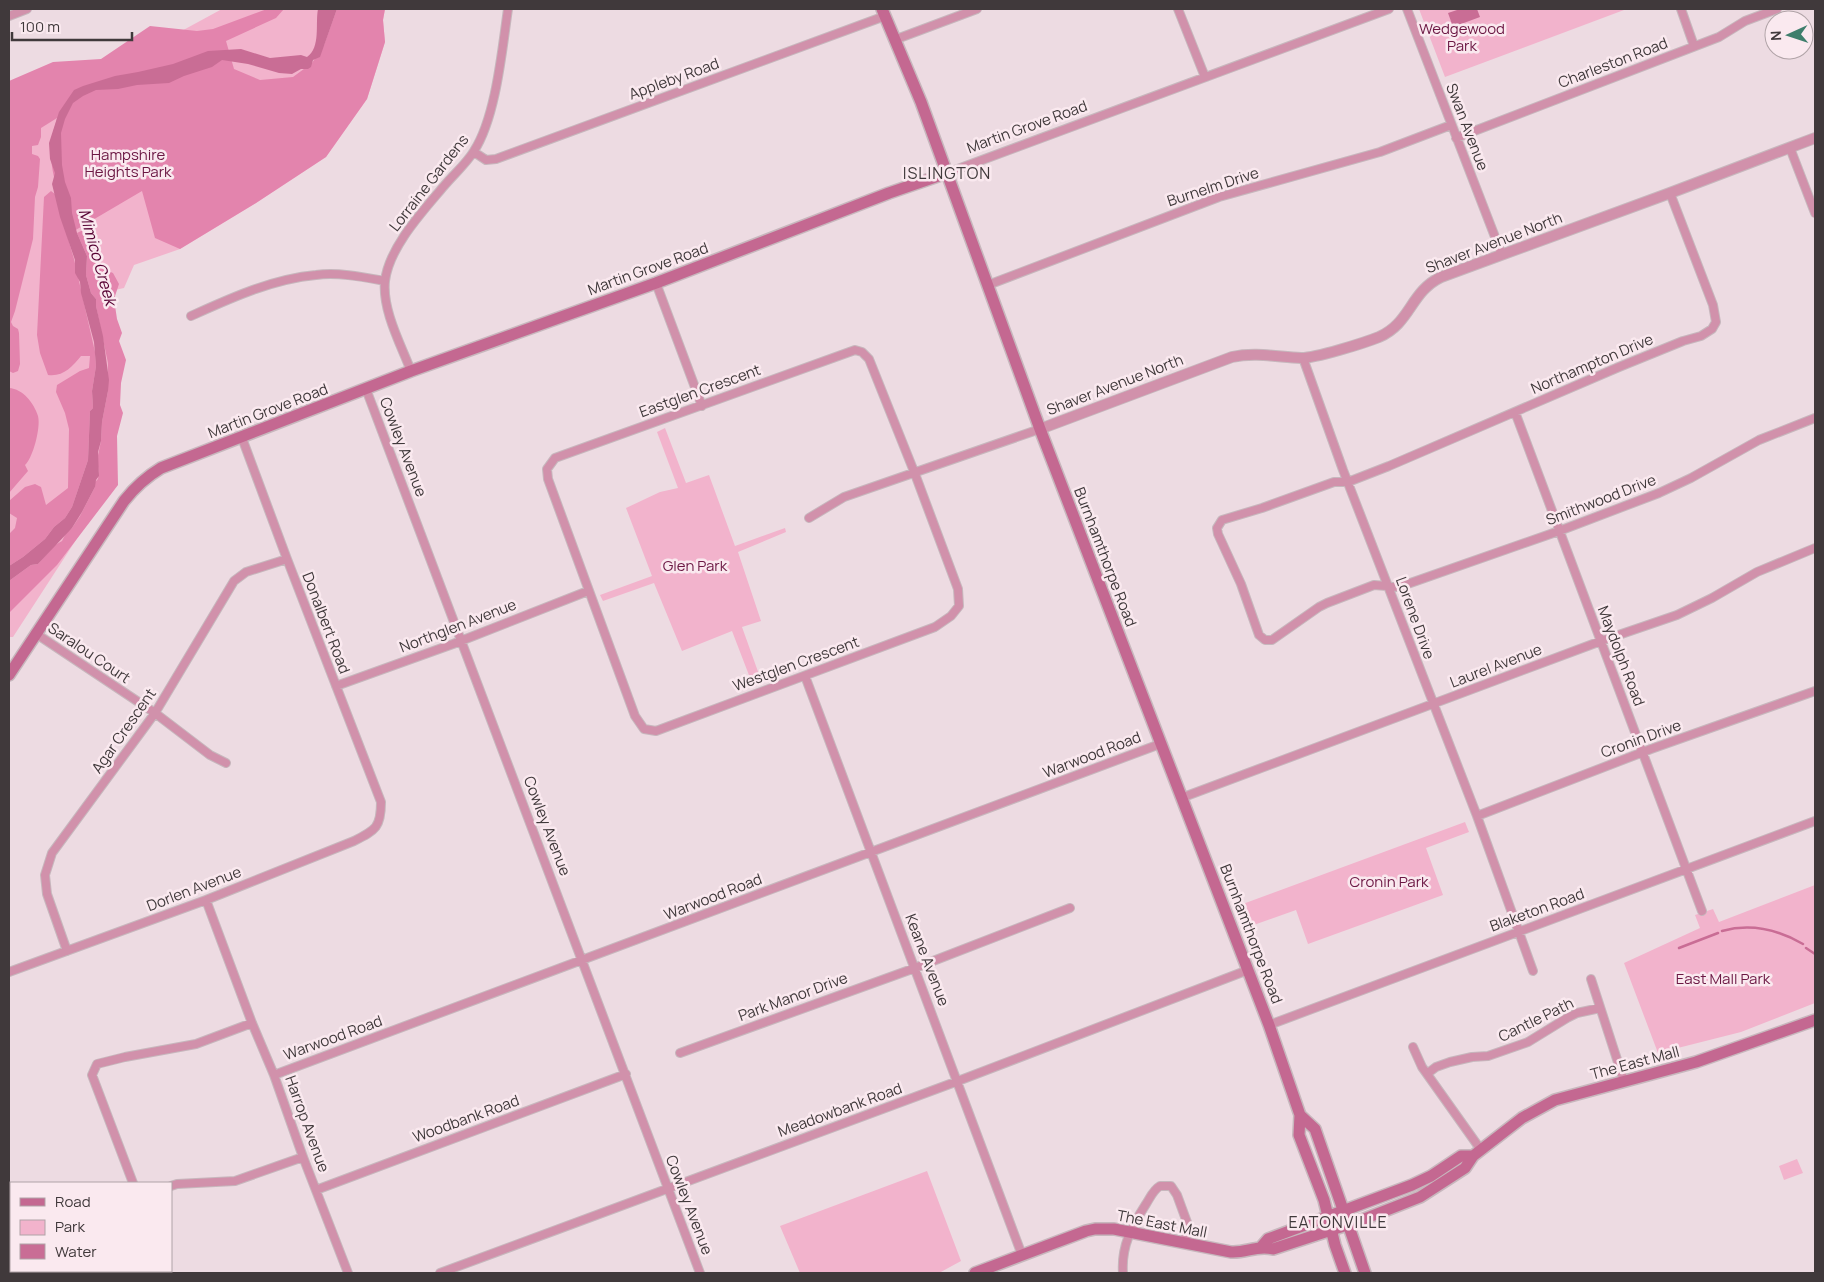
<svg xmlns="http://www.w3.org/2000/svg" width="1824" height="1282" viewBox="0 0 1824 1282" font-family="Manrope,sans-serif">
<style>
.green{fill:#f2b3cc}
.forest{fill:#e384ad}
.water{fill:#c96d95}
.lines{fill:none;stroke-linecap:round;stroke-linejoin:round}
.stream{stroke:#c96d95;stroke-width:2.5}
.minor-casing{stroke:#c7b7bd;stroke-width:10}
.tertiary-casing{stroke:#c7b7bd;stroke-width:12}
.secondary-casing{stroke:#c7b7bd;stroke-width:14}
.minor{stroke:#d191ab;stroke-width:8}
.tertiary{stroke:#d191ab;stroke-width:10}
.secondary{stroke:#c46891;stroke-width:11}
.labels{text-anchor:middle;stroke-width:5;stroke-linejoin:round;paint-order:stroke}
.park-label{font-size:15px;fill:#6c1844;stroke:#fae9ef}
.street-label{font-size:15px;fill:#40393b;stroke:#fae9ef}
.neighbourhood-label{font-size:16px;letter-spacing:1px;fill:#40393b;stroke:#fae9ef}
.water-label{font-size:16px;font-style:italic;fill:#560032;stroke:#fae9ef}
</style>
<rect width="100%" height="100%" fill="#eddbe2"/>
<path class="green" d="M222 9H385L383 20 385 42 367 99 326 157 256 203 180 249 134 265 124 288 110 291 112 396 98 506 13 637H9V120L130 59Z
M1419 9H1623L1624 10 1445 77Z
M665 428 686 483 709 475 735 546 785 528 786 532 738 552 761 621 742 627 761 680 752 683 732 631 682 651 654 583 603 601 600 595 652 576 626 508 660 492 678 488 657 432Z
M1465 822 1469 832 1426 848 1443 895 1308 944 1296 910 1248 927 1240 905Z
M1815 885V1003L1741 1032 1658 1053 1624 963 1700 928 1695 915 1713 909 1719 922Z
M1797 1159 1803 1173 1784 1180 1779 1166Z
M927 1171 961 1261 939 1273H800L780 1226Z"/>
<path class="forest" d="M267 9H284L276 18 226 41 234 69 260 80 293 77 312 63 324 45 337 9H385L383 20 385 42 367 99 326 157 256 203 180 249 155 238 142 191 74 231C62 207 49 172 51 145 51 136 55 127 57 118L41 128V137L38 145 32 146V154L38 156 40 159 38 187 35 197 33 239 15 311 11 322 13 326 18 329 19 333 20 364 18 371 13 373 9 371V81L53 62 101 59 150 26 197 31 213 29Z
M51 191 55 194 74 259 95 352 96 366 92 391 93 408 90 411 88 460 72 507 65 518 54 527 45 539 23 557 9 566V534L15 528 17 518 9 513V501L25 487 35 484 41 487 46 505 68 488 69 429 65 413 56 392 57 385 80 371 89 368 90 356H81C72 367 63 377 48 375L40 353 37 335 44 197Z
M85 229 95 230 103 266 106 270 113 273 119 284 114 299 117 319 122 333 119 341 126 360 121 383 120 405 123 413 117 436 118 485 57 565 9 613V581L31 565 38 564 55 545 62 541 66 533 72 528 80 516 95 487V482L98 479 99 472 97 460 101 441 102 422 108 391V363L96 306V299L91 293 86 275 87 256 77 233Z
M9 388C23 389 34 403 38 416 41 427 33 458 25 465L28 471 9 493Z"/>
<path class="water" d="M318 9H337L320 57 313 60 311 67 308 69H301L292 74 279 73 248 64 222 60 212 67 184 76 169 83 137 85 118 89 96 90 83 96 73 103 65 119 61 133 62 165 65 182 71 198 72 213 77 233 87 256 86 275 91 293 96 299V306L103 336 109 380 108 391 102 422 101 441 98 452 99 476 96 480 95 487 82 512 72 528 38 564 31 565 9 581V566L23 557 45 539 54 527 65 518 72 507 88 460 90 411 93 408 92 391 96 366 94 342 81 293 80 282 75 273V260L60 217 52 184 55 173 50 159 49 143 59 112 74 90 83 86 115 76 138 72 173 64 208 51 241 49 270 58 301 55 307 57C321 47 315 24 318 9Z
M1460 9H1477L1480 17 1453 27 1448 13Z"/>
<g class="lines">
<path class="stream" d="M1722 931C1751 923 1777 929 1803 944
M1679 948 1718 933
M1806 948 1815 954"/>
<defs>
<path id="minor" d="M1178 9 1205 77
M1407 9 1502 255
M1681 9 1694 46
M9 16 27 9
M894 40 977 9
M1456 138 1719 37 1745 21 1777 9
M1790 148 1815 213
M474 152 486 160 496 159 885 16
M947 173 1389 9
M1670 193 1713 305 1716 322 1712 329 1701 336 1683 341 1619 367 1389 466 1348 482H1334L1262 508 1222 520 1217 528 1218 534 1241 584 1259 635 1265 640H1272L1319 607 1327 603 1374 585 1399 587 1559 531 1659 493 1691 478 1759 440 1815 418
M656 283 702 406
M988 285 1219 197 1380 152 1451 125
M191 316C231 298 272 279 316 275 338 272 363 277 385 281
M855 350 862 352 869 359 915 474 958 589 959 606 951 616 935 627 656 731 644 729 635 716 548 479 547 469 555 458Z
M1303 358 1343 470 1477 816 1533 971
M411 371C401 345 382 310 385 281 389 247 423 211 444 186 454 174 466 164 474 151 496 117 502 50 508 9
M366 389 700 1273
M1515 412 1702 911
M809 518 844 497 1040 429
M35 633 155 713 210 755 226 763
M805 676 1022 1255
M336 686 453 644 588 591
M1181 798 1601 641 1677 615 1712 598 1757 572 1815 548
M1477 816 1651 749 1815 691
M206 900 252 1023 274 1075 303 1157 348 1273
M67 951 47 894 45 875 52 853 155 713 234 581 246 572 287 559
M9 972 206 900 354 841C376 830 381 827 381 802L287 559 242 438
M1591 979 1624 1081
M1269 1025 1815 821
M1413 1047 1422 1067 1481 1150
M680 1053 915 968 1070 908
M1428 1073 1436 1067 1450 1062 1472 1057 1488 1056 1528 1042 1567 1018 1577 1013 1600 1008
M274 1075 1160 744
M133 1183 92 1075 97 1064 125 1057 196 1044 252 1023
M171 1186 177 1184 235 1181 303 1157
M316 1190 626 1074
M440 1273 958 1081 1248 970
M1123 1273C1121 1246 1132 1226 1146 1204 1150 1198 1153 1190 1160 1186H1171L1177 1195 1188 1225 1184 1244"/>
<path id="tertiary" d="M1040 429 1232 357C1255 352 1278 357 1301 358 1316 358 1364 343 1379 337 1411 323 1410 292 1441 277L1670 193 1815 138
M9 1193 11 1199
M40 1271 41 1273"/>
<path id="secondary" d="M882 9 921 102 1040 429 1269 1025 1300 1115 1299 1135 1324 1200 1335 1245 1345 1273
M9 675 124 501C135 487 146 477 161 468L411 371 656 283 889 193 947 173
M1300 1115 1315 1129 1365 1273
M1262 1246 1268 1239 1412 1185 1431 1176 1461 1156H1473
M975 1273 1086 1231 1095 1229H1114L1231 1252C1247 1253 1256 1245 1273 1249L1359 1221 1420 1197 1465 1168 1473 1156 1522 1118 1555 1100 1696 1062 1815 1020"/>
</defs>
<use href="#minor" class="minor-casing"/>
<use href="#tertiary" class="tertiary-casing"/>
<use href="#secondary" class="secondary-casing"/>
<use href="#minor" class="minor"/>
<use href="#tertiary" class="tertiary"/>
<use href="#secondary" class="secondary"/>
</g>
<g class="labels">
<g class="park-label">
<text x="1462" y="34">Wedgewood<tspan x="1462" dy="17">Park</tspan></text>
<text x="128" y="160">Hampshire<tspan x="128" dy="17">Heights Park</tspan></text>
<text x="695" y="571">Glen Park</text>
<text x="1389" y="887">Cronin Park</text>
<text x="1723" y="984">East Mall Park</text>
</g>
<g class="street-label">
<text transform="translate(1613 63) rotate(-21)" y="5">Charleston Road</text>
<text transform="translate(674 79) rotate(-20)" y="5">Appleby Road</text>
<text transform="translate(1027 127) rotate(-20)" y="5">Martin Grove Road</text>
<text transform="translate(1467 127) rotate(69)" y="5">Swan Avenue</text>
<text transform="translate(429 183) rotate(-52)" y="5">Lorraine Gardens</text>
<text transform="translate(1213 187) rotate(-18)" y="5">Burnelm Drive</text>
<text transform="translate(1494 243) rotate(-21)" y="5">Shaver Avenue North</text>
<text transform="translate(648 269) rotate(-20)" y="5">Martin Grove Road</text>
<text transform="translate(1592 364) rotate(-23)" y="5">Northampton Drive</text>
<text transform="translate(1115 385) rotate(-21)" y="5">Shaver Avenue North</text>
<text transform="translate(700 391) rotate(-20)" y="5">Eastglen Crescent</text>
<text transform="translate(268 411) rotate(-21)" y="5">Martin Grove Road</text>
<text transform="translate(403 447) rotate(69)" y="5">Cowley Avenue</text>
<text transform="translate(1601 500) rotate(-21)" y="5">Smithwood Drive</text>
<text transform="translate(1105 557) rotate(69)" y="5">Burnhamthorpe Road</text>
<text transform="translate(1415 618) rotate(70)" y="5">Lorene Drive</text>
<text transform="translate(326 623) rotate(69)" y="5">Donalbert Road</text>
<text transform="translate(458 626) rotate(-21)" y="5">Northglen Avenue</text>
<text transform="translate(89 653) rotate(34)" y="5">Saralou Court</text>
<text transform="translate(1621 656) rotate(69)" y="5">Maydolph Road</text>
<text transform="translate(796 664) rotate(-20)" y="5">Westglen Crescent</text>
<text transform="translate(1496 666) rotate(-21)" y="5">Laurel Avenue</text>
<text transform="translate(124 731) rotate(-55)" y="5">Agar Crescent</text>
<text transform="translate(1641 739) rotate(-20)" y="5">Cronin Drive</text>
<text transform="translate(1092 755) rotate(-21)" y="5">Warwood Road</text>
<text transform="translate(547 826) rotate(69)" y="5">Cowley Avenue</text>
<text transform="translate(194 889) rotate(-21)" y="5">Dorlen Avenue</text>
<text transform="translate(713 897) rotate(-21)" y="5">Warwood Road</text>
<text transform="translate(1537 910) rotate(-20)" y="5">Blaketon Road</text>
<text transform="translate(1251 934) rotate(69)" y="5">Burnhamthorpe Road</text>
<text transform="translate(927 960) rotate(69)" y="5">Keane Avenue</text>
<text transform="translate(793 997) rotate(-20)" y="5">Park Manor Drive</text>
<text transform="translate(1536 1020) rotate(-26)" y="5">Cantle Path</text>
<text transform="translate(333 1038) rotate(-20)" y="5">Warwood Road</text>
<text transform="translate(1635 1063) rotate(-15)" y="5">The East Mall</text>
<text transform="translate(840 1110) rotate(-20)" y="5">Meadowbank Road</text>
<text transform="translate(466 1119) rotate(-20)" y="5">Woodbank Road</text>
<text transform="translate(307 1124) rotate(70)" y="5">Harrop Avenue</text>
<text transform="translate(689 1205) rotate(69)" y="5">Cowley Avenue</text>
<text transform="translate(1162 1224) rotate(11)" y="5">The East Mall</text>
</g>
<g class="neighbourhood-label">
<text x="947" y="179">ISLINGTON</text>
<text x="1338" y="1228">EATONVILLE</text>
</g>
<g class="water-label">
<text transform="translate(98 257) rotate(74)" y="6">Mimico Creek</text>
</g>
</g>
<rect width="1824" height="1282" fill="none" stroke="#40393b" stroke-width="20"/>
<rect x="10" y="1182" width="162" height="90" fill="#fae9ef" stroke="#b0a3a7"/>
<rect x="20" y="1198" width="25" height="8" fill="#c46891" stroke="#b0a3a7"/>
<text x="55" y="1207" font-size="15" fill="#40393b">Road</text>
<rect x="20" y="1220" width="25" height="15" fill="#f2b3cc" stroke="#b0a3a7"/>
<text x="55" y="1232" font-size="15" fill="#40393b">Park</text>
<rect x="20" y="1244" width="25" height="15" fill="#c96d95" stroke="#b0a3a7"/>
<text x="55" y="1257" font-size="15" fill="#40393b">Water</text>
<g transform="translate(1789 35) rotate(267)"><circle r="24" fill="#fae9ef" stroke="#b0a3a7"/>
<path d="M0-4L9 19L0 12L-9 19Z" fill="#3e7e6c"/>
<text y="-8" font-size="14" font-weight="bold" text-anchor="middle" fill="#40393b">N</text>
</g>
<path d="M12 32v8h120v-8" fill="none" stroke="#40393b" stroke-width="2.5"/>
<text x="20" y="32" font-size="15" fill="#40393b" stroke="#fae9ef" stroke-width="4" paint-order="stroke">100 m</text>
</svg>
